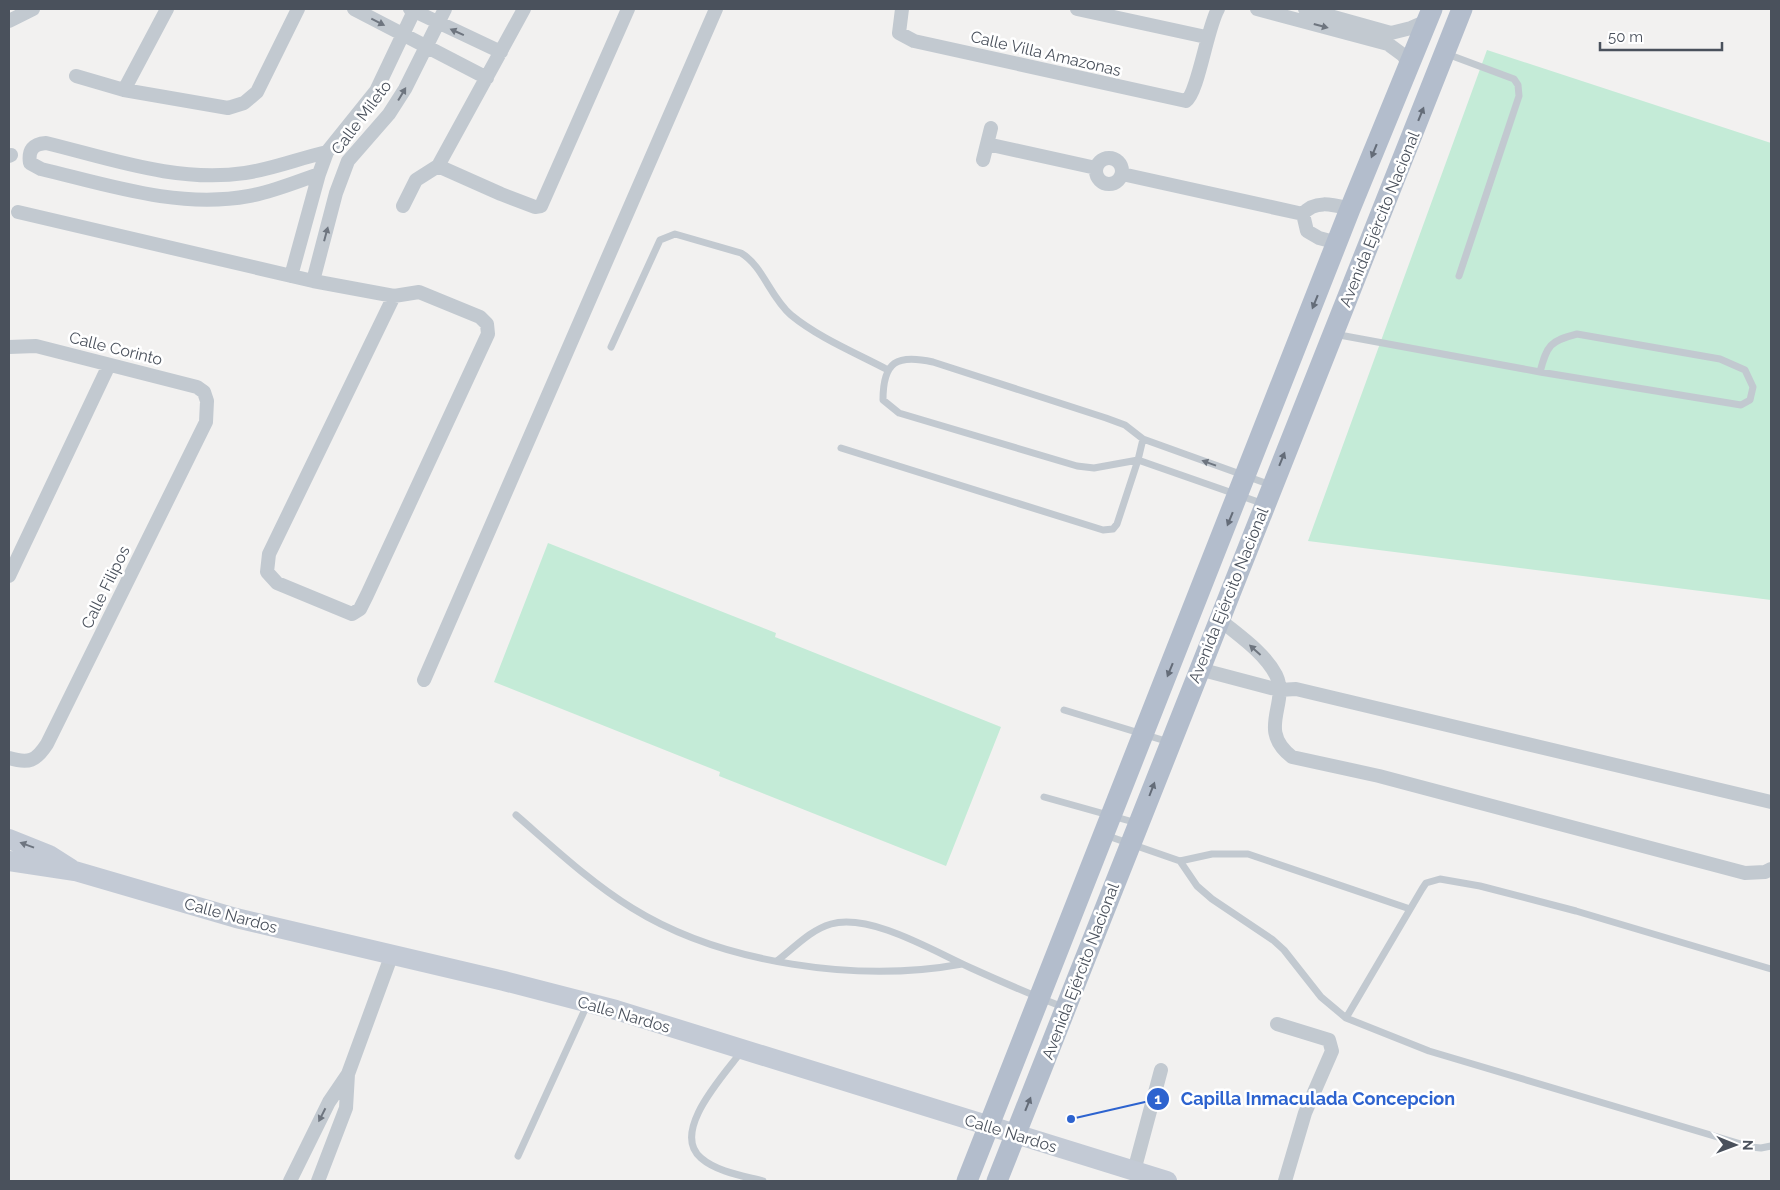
<svg xmlns="http://www.w3.org/2000/svg" width="1780" height="1190" viewBox="0 0 1780 1190" font-family="Raleway,sans-serif">
<style>
.green{fill:#c4ebd7}
.lines{fill:none;stroke-linecap:round;stroke-linejoin:round}
.lane{stroke:#c2c9d0;stroke-width:7}
.street{stroke:#c2c9d0;stroke-width:14}
.secondary{stroke:#c3cad5;stroke-width:20}
.primary{stroke:#b3bdcc;stroke-width:21}
.oneway{fill:#6e757f}
.oneway2{fill:#646c78}
.oneway3{fill:#6e7580}
.labels{text-anchor:middle;stroke-width:5;stroke-linejoin:round;paint-order:stroke}
.street-label{font-size:16px;fill:#4a515c;stroke:#fff}
.leader{fill:none;stroke:#2d63cf;stroke-width:2}
.callout-dot{fill:#2d63cf;stroke:#fff;stroke-width:2}
.mark-label{font-size:15px;text-anchor:middle;font-weight:bold;fill:#fff}
.callout-label{font-size:18px;text-anchor:middle;font-weight:bold;fill:#2d63cf;stroke:#fff;stroke-width:5;stroke-linejoin:round;paint-order:stroke}
</style>
<rect width="100%" height="100%" fill="#f2f1f0"/>
<path class="green" d="M1487 50 1771 143V600L1308 541Z
M548 543 776 633 775 637 1001 727 946 866 719 776 720 772 494 682Z"/>
<g class="lines">
<path class="lane" d="M1447 54 1514 79 1518 85 1519 96 1459 276
M1334 334 1540 372 1741 405 1750 400 1753 387 1745 370 1720 359 1577 334C1550 341 1547 345 1540 372
M611 347 660 240 675 234 741 253C763 266 770 297 791 315 819 338 856 353 888 370
M1143 439 1138 460 1094 468 1077 466 899 413 883 400C883 361 897 354 933 362L1106 418 1125 425 1143 439 1271 485
M841 448 1103 530 1113 529 1117 524 1138 460 1264 504
M1064 710 1169 742
M1044 797 1137 823
M516 815C553 847 590 882 632 908 722 964 859 983 962 964
M1105 835 1180 861 1212 854H1248L1410 909
M1180 861 1197 886 1212 899 1273 940 1284 950 1321 997 1346 1018 1429 1051 1751 1147 1761 1148 1771 1146
M777 961C794 948 810 930 831 924 871 913 935 952 971 968 1002 982 1032 995 1063 1007
M1346 1018 1422 889 1426 883 1440 879 1480 886 1576 911 1771 969
M741 1052C724 1075 670 1132 701 1158 717 1172 744 1176 763 1181
M518 1156 587 1005"/>
<path class="street" d="M354 9 487 78
M410 9 501 52
M902 9 899 33 914 41 1186 101C1198 93 1207 28 1218 9
M1077 9 1206 37
M1257 9 1388 44 1403 55 1409 64
M1305 9 1391 33 1411 28 1427 21
M9 21 33 9
M76 76 124 90 228 108 244 103 257 92 298 9
M124 90 167 9
M987 144 1096 168
M9 156 11 155
M1096 171a13 13 0 1 1 26 0a13 13 0 1 1-26 0Z
M983 160 991 128
M438 166 501 194 535 207 541 206 628 9
M319 174C296 182 272 192 249 196 179 209 108 185 41 169L30 163C28 150 33 144 46 143 112 159 177 183 245 173 273 169 300 158 327 152
M1122 174 1303 214
M403 206 416 180 438 166 524 9
M18 212 313 281 394 296 419 292 480 317 487 324 488 334 367 595 360 609 352 614 277 583 267 572 269 554 394 296
M1338 243 1319 238 1307 231 1303 214C1315 199 1334 205 1350 209
M291 276 319 174 327 152 376 91 415 9
M313 281 336 193 348 161 389 114 405 89 445 9
M9 347 36 346 197 387 204 392 207 401 206 422 47 744C36 761 29 764 9 758
M9 576 109 365
M1219 619C1238 635 1264 652 1276 675 1290 704 1256 729 1292 757L1379 776 1745 873 1765 872 1771 869
M1199 669 1279 690 1296 689 1771 802
M424 680 716 9
M1277 1024 1329 1040 1332 1051 1305 1113 1285 1181
M1134 1171 1161 1070
M290 1181 329 1102 348 1074 392 954
M318 1181 346 1108 348 1074"/>
<path class="secondary" d="M9 839 49 855 71 869
M9 861 75 871 236 918 504 981 616 1010 1167 1181"/>
<path class="primary" d="M967 1181 1350 209 1432 9
M997 1181 1462 9"/>
</g>
<defs><path id="oneway-solid" d="M-6-.8H1V-3.2L6.5 0L1 3.2V.8H-6Z" transform="scale(1.25)"/></defs>
<g class="oneway">
<use href="#oneway-solid" transform="translate(378 22) rotate(27)"/>
<use href="#oneway-solid" transform="translate(1321 26) rotate(15)"/>
<use href="#oneway-solid" transform="translate(457 32) rotate(-156)"/>
<use href="#oneway-solid" transform="translate(402 94) rotate(-59)"/>
<use href="#oneway-solid" transform="translate(326 234) rotate(-75)"/>
<use href="#oneway-solid" transform="translate(1209 463) rotate(-160)"/>
<use href="#oneway-solid" transform="translate(1255 650) rotate(-138)"/>
<use href="#oneway-solid" transform="translate(322 1115) rotate(117)"/>
</g>
<g class="oneway2">
<use href="#oneway-solid" transform="translate(1421 114) rotate(-68)"/>
<use href="#oneway-solid" transform="translate(1374 151) rotate(112)"/>
<use href="#oneway-solid" transform="translate(1315 302) rotate(112)"/>
<use href="#oneway-solid" transform="translate(1282 459) rotate(-68)"/>
<use href="#oneway-solid" transform="translate(1230 519) rotate(112)"/>
<use href="#oneway-solid" transform="translate(1170 670) rotate(112)"/>
<use href="#oneway-solid" transform="translate(1152 789) rotate(-69)"/>
<use href="#oneway-solid" transform="translate(1028 1104) rotate(-68)"/>
</g>
<use class="oneway3" href="#oneway-solid" transform="translate(27 845) rotate(-160)"/>
<g class="labels">
<g class="street-label">
<text transform="translate(1046 53) rotate(13)" y="6">Calle Villa Amazonas</text>
<text transform="translate(361 117) rotate(-53)" y="6">Calle Mileto</text>
<text transform="translate(1379 219) rotate(-68)" y="6">Avenida Ejército Nacional</text>
<text transform="translate(116 348) rotate(14)" y="6">Calle Corinto</text>
<text transform="translate(105 587) rotate(-64)" y="6">Calle Filipos</text>
<text transform="translate(1228 595) rotate(-68)" y="6">Avenida Ejército Nacional</text>
<text transform="translate(231 915) rotate(15)" y="6">Calle Nardos</text>
<text transform="translate(1080 971) rotate(-69)" y="6">Avenida Ejército Nacional</text>
<text transform="translate(624 1014) rotate(16)" y="6">Calle Nardos</text>
<text transform="translate(1011 1133) rotate(17)" y="6">Calle Nardos</text>
</g>
</g>
<path class="leader" d="M1071 1119L1158 1099"/>
<g class="callout-dot">
<circle cx="1071" cy="1119" r="5"/>
<circle cx="1158" cy="1099" r="12"/>
</g>
<g class="mark-label">
<text x="1158" y="1104">1</text>
</g>
<g class="callout-label">
<text x="1318" y="1105">Capilla Inmaculada Concepcion</text>
</g>
<rect width="1780" height="1190" fill="none" stroke="#4a515c" stroke-width="20"/>
<g transform="translate(1735 1145) rotate(91)" stroke="#ffffff" stroke-width="4" paint-order="stroke">
<path d="M0-4L9 19L0 12L-9 19Z" fill="#4a515c"/>
<text y="-8" font-size="14" font-weight="bold" text-anchor="middle" fill="#4a515c">N</text>
</g>
<path d="M1600 42v8h122v-8" fill="none" stroke="#4a515c" stroke-width="2.5"/>
<text x="1608" y="42" font-size="15" fill="#4a515c" stroke="#ffffff" stroke-width="4" paint-order="stroke">50 m</text>
</svg>
